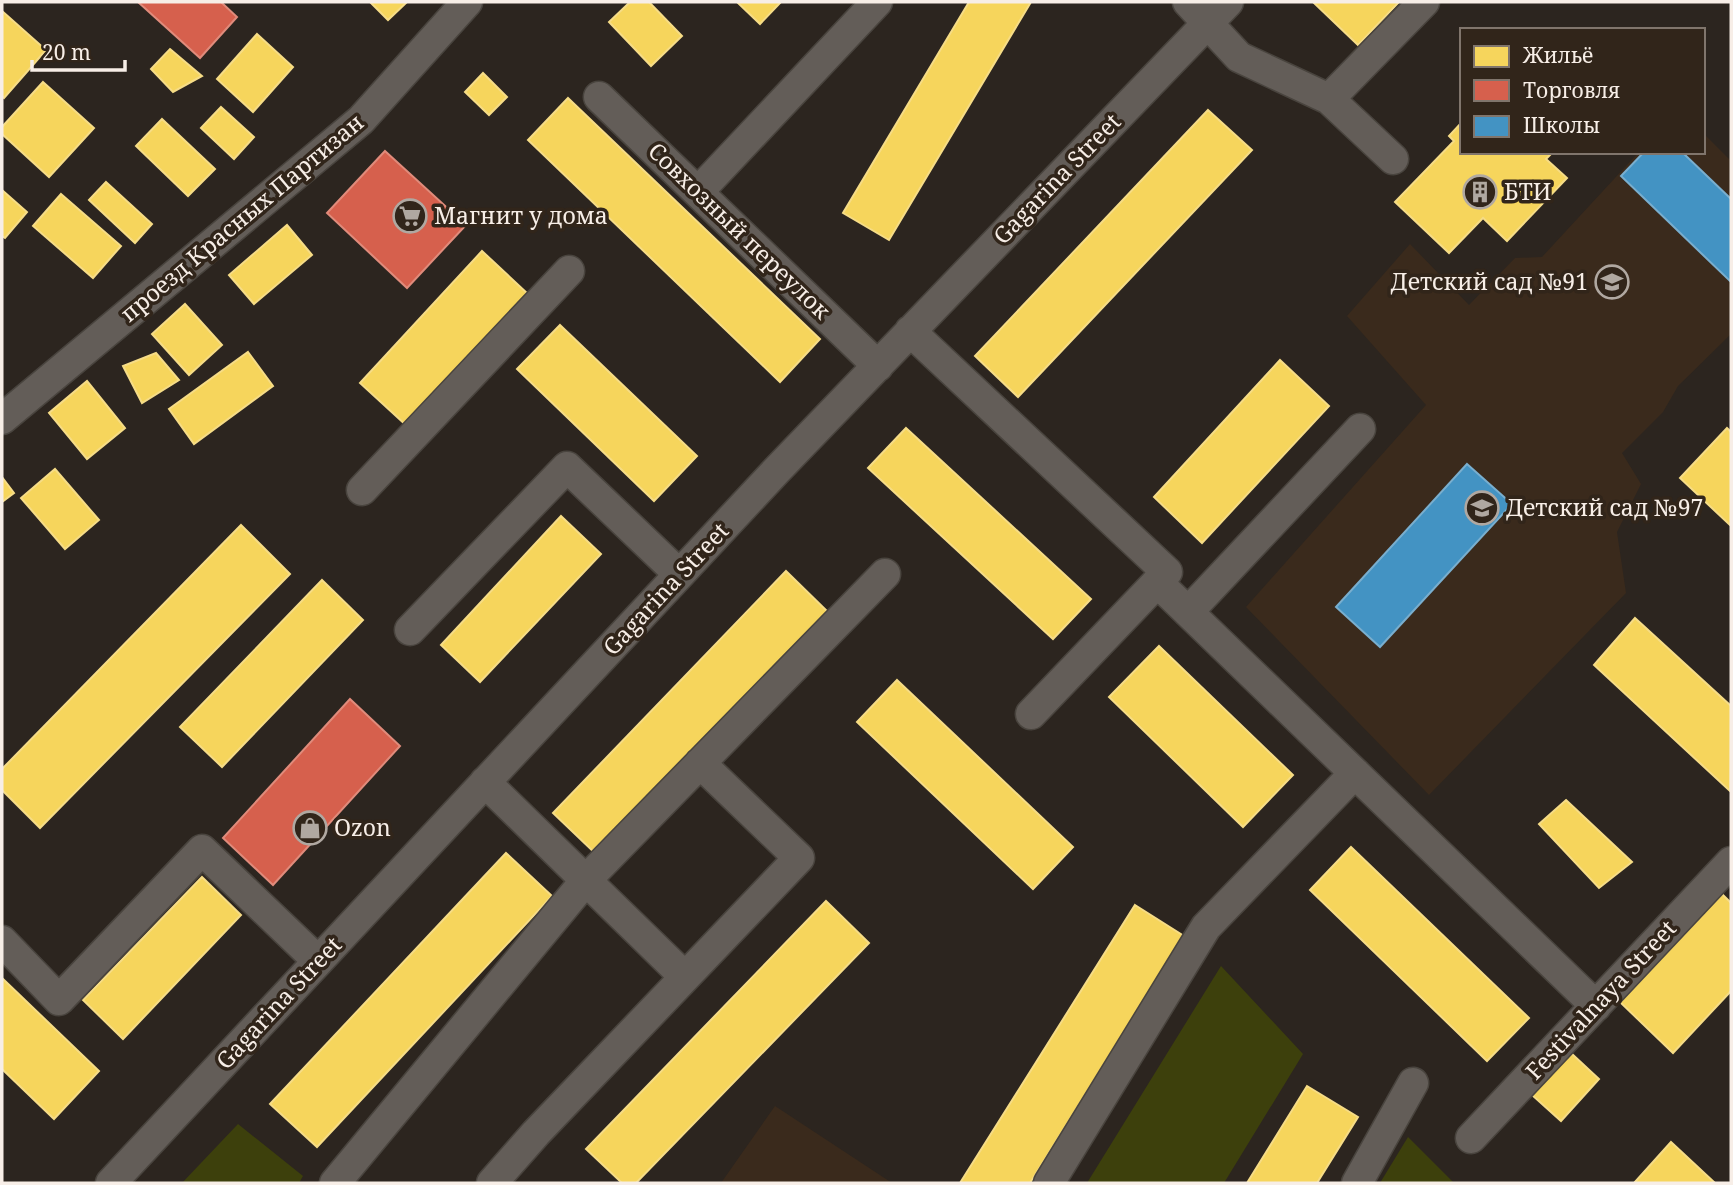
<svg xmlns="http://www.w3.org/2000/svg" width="1733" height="1185" viewBox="0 0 1733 1185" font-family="'Noto Serif',serif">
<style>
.built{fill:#3a2a1c}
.green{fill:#3d400c}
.homes{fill:#f6d55c;stroke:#f6dc86;stroke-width:2}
.shops{fill:#d6604d;stroke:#e08b7b;stroke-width:2}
.schools{fill:#4393c3;stroke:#79aece;stroke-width:2}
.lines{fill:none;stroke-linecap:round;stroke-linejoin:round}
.minor-casing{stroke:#49443e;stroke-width:33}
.minor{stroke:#635d58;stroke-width:30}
.labels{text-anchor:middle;stroke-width:7;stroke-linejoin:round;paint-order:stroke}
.street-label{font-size:23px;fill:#f7eee7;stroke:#31251a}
.poi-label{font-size:23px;fill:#f7eee7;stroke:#31251a;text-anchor:start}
</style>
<rect width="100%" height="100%" fill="#2c251f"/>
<path class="built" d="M1703 133 1731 161V334L1678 386 1663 412 1622 453 1641 484 1617 532 1626 593 1429 795 1246 607 1426 405 1347 316 1410 244 1469 305 1515 258 1542 257 1639 152H1703Z
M775 1106 892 1183H721Z"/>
<path class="green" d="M1221 966 1303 1054 1224 1183H1087Z
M238 1124 303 1176 299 1183H182Z
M1408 1137 1454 1183H1380Z"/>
<path class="homes" d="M370 2H407L388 20Z
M630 2H649L682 36 651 66 609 22Z
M737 2H781L760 24Z
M969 2H1031L889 240 843 213Z
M1313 2H1399L1358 45Z
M2 11 46 50 4 98 2 96Z
M257 34 293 67 253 112 217 79Z
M170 49 202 76 173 92 151 69Z
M483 73 507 97 489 115 465 92Z
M43 82 94 128 49 177 2 134V127Z
M568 98 820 339 780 382 528 140Z
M221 107 254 137 234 159 201 128Z
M1208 110 1252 150 1018 397 975 356Z
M162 119 215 169 188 196 136 146Z
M1462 122V152H1553L1546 159 1567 178 1507 241 1483 218 1449 253 1395 202 1454 141 1449 136Z
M106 182 152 224 135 243 89 200Z
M2 190 27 212 5 238 2 236Z
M61 194 121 246 93 278 33 226Z
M287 225 312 255 254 304 229 275Z
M482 251 528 294 407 426 360 383Z
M185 304 222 345 189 375 152 334Z
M560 325 697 456 654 501 517 369Z
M248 352 273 386 194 444 169 409Z
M156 353 179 380 142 403 123 366Z
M1280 360 1329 406 1202 543 1154 497Z
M87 381 125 428 87 459 49 413Z
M906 428 1091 599 1053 639 868 468Z
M1727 428 1731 432V526L1680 478Z
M55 469 99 520 65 549 21 498Z
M2 477 14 493 2 502Z
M561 516 601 554 480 682 441 645Z
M241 525 290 574 40 828 2 790V769Z
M786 571 829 613 596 854 553 813Z
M322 580 363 620 222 767 180 727Z
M1635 618 1731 706 1730 791 1594 665Z
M1159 646 1293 775 1243 827 1109 697Z
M897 680 1073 847 1033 889 857 722Z
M1566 800 1632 862 1599 888 1539 824Z
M1351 847 1529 1018 1487 1061 1310 890Z
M506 853 552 896 317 1147 270 1104Z
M202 877 241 915 123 1039 83 1000Z
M1722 894 1731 903V991L1673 1053 1620 1002Z
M826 901 869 943 636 1183H622L586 1149Z
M1135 905 1184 936 1030 1183H960Z
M2 978 99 1071 54 1119 2 1069Z
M1571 1053 1599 1079 1561 1121 1532 1095Z
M1307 1086 1358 1117 1317 1183H1247Z
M1671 1142 1715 1183H1634Z"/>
<path class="shops" d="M138 2H221L237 17 200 58Z
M385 151 466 225 407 288 327 213Z
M350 699 400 746 273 885 223 838Z"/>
<path class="schools" d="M1644 152H1682L1731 199V282L1621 176Z
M1467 464 1512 504 1380 647 1336 607Z"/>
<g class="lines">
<defs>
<path id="minor" d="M1188 2 1239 57 1329 99 1393 159
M599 97 878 366
M1329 99 1424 2
M698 192 877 2
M910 331 1167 572 1031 714
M2 419 361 120 467 2
M362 490 569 271
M1157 582 1596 1006
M1188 612 1360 429
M410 630 567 467 679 574
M485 782 684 976
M2 941 59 1000 202 850 318 961
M1471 1138 1731 862
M111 1183 777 470 1228 2
M335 1183 586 880 885 574
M492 1183 536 1133 799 858 700 763
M1049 1183 1206 927 1355 773
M1357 1183 1413 1083"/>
</defs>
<use href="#minor" class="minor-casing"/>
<use href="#minor" class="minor"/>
</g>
<defs>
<symbol id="building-ring" viewBox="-11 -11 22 22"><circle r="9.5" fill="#31251a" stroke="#b0a8a1" stroke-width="1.5"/><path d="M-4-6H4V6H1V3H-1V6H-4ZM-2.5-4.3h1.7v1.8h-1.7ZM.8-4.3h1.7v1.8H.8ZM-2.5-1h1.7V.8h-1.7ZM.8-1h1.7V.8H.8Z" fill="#b0a8a1"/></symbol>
<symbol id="supermarket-ring" viewBox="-11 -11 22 22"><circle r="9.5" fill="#31251a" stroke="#b0a8a1" stroke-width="1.5"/><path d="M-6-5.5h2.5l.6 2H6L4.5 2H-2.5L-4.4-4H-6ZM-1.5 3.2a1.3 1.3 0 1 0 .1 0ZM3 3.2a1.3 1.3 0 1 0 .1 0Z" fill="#b0a8a1"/></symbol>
<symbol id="school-ring" viewBox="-11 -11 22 22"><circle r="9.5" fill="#31251a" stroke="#b0a8a1" stroke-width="1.5"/><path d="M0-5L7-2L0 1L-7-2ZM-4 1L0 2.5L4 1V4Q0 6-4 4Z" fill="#b0a8a1"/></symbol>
<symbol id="shop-ring" viewBox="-11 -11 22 22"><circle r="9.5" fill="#31251a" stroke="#b0a8a1" stroke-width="1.5"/><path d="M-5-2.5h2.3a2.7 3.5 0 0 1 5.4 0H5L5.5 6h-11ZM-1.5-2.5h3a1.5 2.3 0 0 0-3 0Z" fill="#b0a8a1"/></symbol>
</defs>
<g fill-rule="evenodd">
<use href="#building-ring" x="1461" y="173" width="38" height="38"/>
<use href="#supermarket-ring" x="391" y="197" width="38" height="38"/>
<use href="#school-ring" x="1593" y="263" width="38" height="38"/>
<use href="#school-ring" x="1463" y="489" width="38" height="38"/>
<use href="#shop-ring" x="291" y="809" width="38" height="38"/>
</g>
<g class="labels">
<g class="street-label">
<text transform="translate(1057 179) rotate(-46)" y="8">Gagarina Street</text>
<text transform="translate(242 218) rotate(-40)" y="8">проезд Красных Партизан</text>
<text transform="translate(739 231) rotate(44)" y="8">Совхозный переулок</text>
<text transform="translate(666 589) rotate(-47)" y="8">Gagarina Street</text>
<text transform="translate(1601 1000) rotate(-47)" y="8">Festivalnaya Street</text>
<text transform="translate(279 1003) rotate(-47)" y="8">Gagarina Street</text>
</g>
<g class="poi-label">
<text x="1504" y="200">БТИ</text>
<text x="434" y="224">Магнит у дома</text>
<text x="1588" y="290" text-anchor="end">Детский сад №91</text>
<text x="1506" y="516">Детский сад №97</text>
<text x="334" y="836">Ozon</text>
</g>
</g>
<rect width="1733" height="1185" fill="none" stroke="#f7eee7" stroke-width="7"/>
<rect x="1460" y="28" width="245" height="126" fill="#31251a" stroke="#80756c" stroke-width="2"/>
<rect x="1474" y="46" width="35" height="21" fill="#f6d55c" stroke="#80756c" stroke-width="2"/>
<text x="1523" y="63" font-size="21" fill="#f7eee7">Жильё</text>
<rect x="1474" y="80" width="35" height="21" fill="#d6604d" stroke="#80756c" stroke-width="2"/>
<text x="1523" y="98" font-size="21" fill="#f7eee7">Торговля</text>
<rect x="1474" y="116" width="35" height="21" fill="#4393c3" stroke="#80756c" stroke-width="2"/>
<text x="1523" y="133" font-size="21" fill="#f7eee7">Школы</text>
<path d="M32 60v10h93v-10" fill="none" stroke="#f7eee7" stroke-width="3.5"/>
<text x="42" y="60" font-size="21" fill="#f7eee7" stroke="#31251a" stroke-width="5" paint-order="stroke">20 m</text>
</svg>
